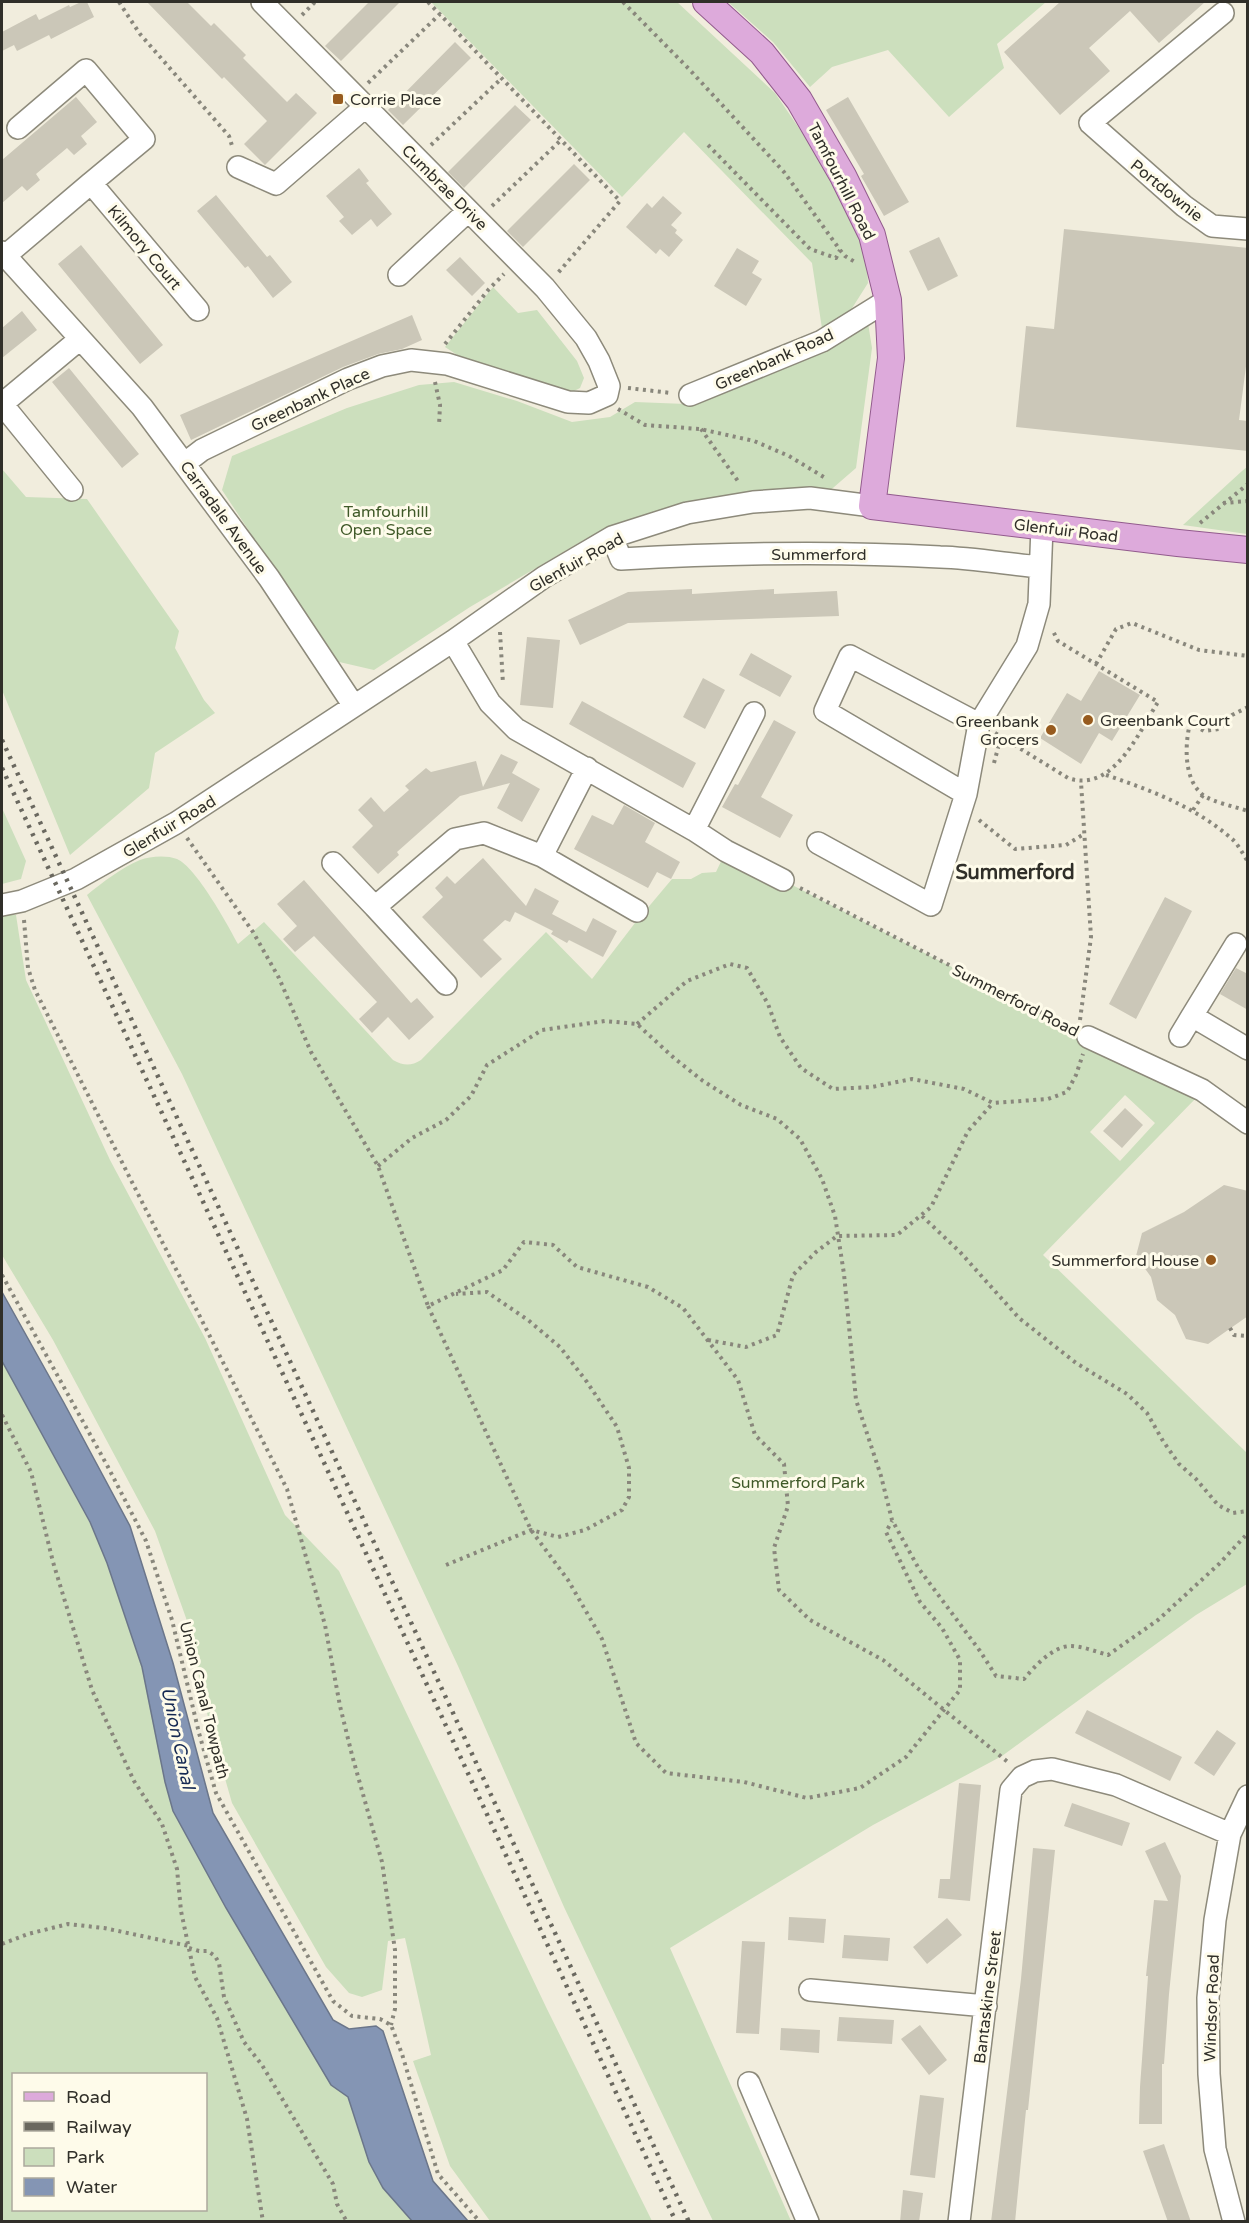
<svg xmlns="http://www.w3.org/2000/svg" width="1249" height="2223" viewBox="0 0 1249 2223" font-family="'Varela Round',sans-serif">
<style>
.green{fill:#ccdfbd;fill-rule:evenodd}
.water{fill:#8495b4;stroke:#6b768a;stroke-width:1.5}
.building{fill:#cbc7b8}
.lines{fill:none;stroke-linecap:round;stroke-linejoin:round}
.minor-casing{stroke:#8d8a7b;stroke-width:24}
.major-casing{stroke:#925b8d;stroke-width:28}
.path{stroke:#89877c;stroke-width:4;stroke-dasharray:3 4.5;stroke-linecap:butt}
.minor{stroke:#fff;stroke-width:21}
.major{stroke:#ddaadb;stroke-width:26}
.rail{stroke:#6a685f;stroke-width:4.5;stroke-dasharray:3 6;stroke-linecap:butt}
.poi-dot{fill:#975b1e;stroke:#fefbea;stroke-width:2}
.labels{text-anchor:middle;stroke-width:6;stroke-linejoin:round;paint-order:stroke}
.poi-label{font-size:16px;fill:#302f29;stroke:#fefbea;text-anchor:start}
.street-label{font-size:16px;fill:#302f29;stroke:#fefbea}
.park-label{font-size:16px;fill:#3f5928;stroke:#fefbea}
.water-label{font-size:18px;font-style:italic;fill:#142852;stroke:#fefbea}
.quarter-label{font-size:20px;font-weight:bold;fill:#302f29;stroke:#fefbea}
</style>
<rect width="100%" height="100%" fill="#f1eddd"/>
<path class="green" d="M431 2H677L775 93 844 194 866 250 868 283 849 313 823 335 812 263 684 132 622 197Z
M728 2H1046L997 44 1004 68 949 117 888 50 832 67 810 87 773 42Z
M493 287 518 313 537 310 577 361 584 378 580 388 570 393 474 366 445 347Z
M868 323 872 348 856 468 826 494 779 489 701 500 587 538 470 607 374 670 335 661 222 490 232 456 347 408 419 385 454 382 517 401 572 422 610 417 635 402 686 404Z
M1247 467V534L1183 525 1242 471Z
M2 469 26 497 87 499 179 631 175 648 204 700 215 713 155 753 149 788 70 855 2 690Z
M2 808 26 861 21 879 2 884Z
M726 851 1096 1041 1197 1097 1043 1255 1247 1453V1584L1196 1615 1002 1756 873 1825 670 1948 791 2221H713L564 1907 458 1666 182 1074 87 895C103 882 121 868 140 860 150 856 167 855 177 859 196 867 228 925 238 944L264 922 393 1060C404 1066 411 1066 421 1060L546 932 592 979 635 923 672 879H691L702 873 716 872ZM1125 1095 1155 1123 1120 1161 1090 1132Z
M2 915H16L26 980 110 1160 205 1338 285 1515 339 1571 546 2007 652 2221H490L450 2166 413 2061 431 2055 405 1938 388 1941 382 1990 362 1997 349 1993 326 1967 232 1803 210 1726 186 1618 155 1531 53 1340 2 1255Z
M2 1361 90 1523 107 1563 142 1667 165 1781 173 1811 226 1908 331 2085 348 2097 369 2162 383 2188 412 2221H2ZM14 2074H206V2210H14Z"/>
<path class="water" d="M2 1292 64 1403 130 1526 173 1663 213 1813 333 2020 349 2029 376 2026 383 2031 433 2181 468 2221H412L383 2188 369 2162 348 2097 331 2085 226 1908 173 1811 165 1782 142 1667 107 1563 90 1522 2 1361Z"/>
<path class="building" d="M81 2H87L94 17 51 39 49 35 17 51 14 45 2 51V32L36 14 39 20 69 5 70 7Z
M147 2H187L211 26 214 23 246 55 243 58 287 102 296 93 317 113 265 165 244 144 267 121 224 77 222 79Z
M369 2H400L341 61 325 46Z
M1060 2H1205L1159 43 1130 11 1089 48 1110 71 1060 115 1004 52Z
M455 42 471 58 403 125 388 110Z
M76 97 97 122 81 136 87 144 74 155 67 148 36 174 40 180 27 191 22 186 2 203V160Z
M848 97 909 202 884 216 861 176 864 174 826 110Z
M515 105 531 120 464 188 448 172Z
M574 164 590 180 523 247 507 231Z
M359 168 369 181 366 183 392 214 377 227 371 219 352 235 339 221 344 217 326 196Z
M216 195 267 257 270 255 292 282 273 298 248 266 245 268 197 211Z
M663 196 682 213 671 225 677 230 675 233 683 240 669 257 660 249 656 254 626 227 647 203 652 208Z
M1064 229 1248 248V351L1239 420 1248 421V451L1016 427 1026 326 1054 329Z
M939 237 958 276 928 291 909 251Z
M81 245 163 345 140 364 58 264Z
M737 248 759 261 752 273 762 279 746 306 714 286Z
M460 257 485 283 472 296 446 270Z
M22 311 37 330 2 358V328Z
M412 315 422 340 402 349 378 354 343 367 191 440 180 415Z
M69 368 139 454 122 468 52 382Z
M692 589V594L774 589V594L837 591 839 616 628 623 580 645 568 620 628 592Z
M527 637 560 640 553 708 520 705Z
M751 653 792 676 780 697 739 675Z
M1099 671 1140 695 1112 741 1099 733 1081 764 1040 738 1067 693 1081 701Z
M703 678 725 690 705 729 683 717Z
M582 701 696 763 683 788 569 724Z
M774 720 796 732 761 797 793 815 780 838 722 807 735 784 738 785Z
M501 754 518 762 512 773 540 789 522 822 497 808 510 783 460 796 397 852 399 855 378 874 352 847 373 826 358 810 371 797 384 812 409 790 405 786 426 768 431 772 476 761 483 787Z
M624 805 655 823 645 842 680 862 671 879 657 872 648 888 574 849 592 815 613 825Z
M483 858 526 906 535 888 559 901 552 914 586 932 593 918 617 931 603 957 569 940 567 943 551 934 553 931 515 912 510 922 505 920 483 940 502 959 481 978 422 917 443 897 435 888 447 876 455 884Z
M304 880 411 1003 417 998 434 1017 409 1040 388 1017 372 1033 359 1019 377 1002 314 936 295 952 283 939 297 926 277 904Z
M1165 897 1192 911 1136 1019 1109 1004Z
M1236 968 1248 974V1010L1220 994Z
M1125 1108 1143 1125 1122 1148 1103 1131Z
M1224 1185 1248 1191V1316L1208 1344 1186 1339 1175 1315 1157 1300 1151 1277 1136 1256 1142 1233 1184 1212Z
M1087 1710 1182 1757 1170 1781 1075 1733Z
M1217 1730 1236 1743 1214 1776 1194 1763Z
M959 1783 981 1785 970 1901 938 1898 940 1879H950Z
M1072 1803 1130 1823 1122 1846 1064 1826Z
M1165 1842 1181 1876 1169 1994 1164 2064H1162V2124H1139L1140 2087 1148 1976H1146L1154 1900 1168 1901 1145 1851Z
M1033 1848 1055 1850 1028 2110H1026L1015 2222H991L1021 1979Z
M789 1917 826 1919 824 1943 788 1940Z
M947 1918 962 1935 927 1964 913 1947Z
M844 1935 890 1938 888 1961 842 1958Z
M742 1941 765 1942 759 2034 736 2033Z
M839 2017 894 2020 892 2044 837 2041Z
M920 2025 947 2060 929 2075 901 2039Z
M781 2028 820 2030 819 2053 780 2050Z
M920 2095 944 2098 935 2178 910 2175Z
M1164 2144 1177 2182 1191 2222H1168L1143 2151Z
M903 2190 923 2193 919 2222H900Z"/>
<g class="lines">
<defs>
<path id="minor" d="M1223 13 1090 123 1184 206 1212 226 1248 229
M18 128 86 70 144 139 91 183
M238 167 276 184 365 107
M2 252 142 407 269 578 354 706
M5 256 91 183 198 310
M399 275 468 211
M690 395 822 341 888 300
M2 404 72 490
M2 404 80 339
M185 463 202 450 348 379 382 366 411 360 447 364 568 402 589 403 607 395 609 386 599 361 586 338 545 288 262 2
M612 537 621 559C727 553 834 551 940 557 973 558 1007 564 1040 567
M453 641 490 703 516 729 694 830 726 851 783 880
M966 794 825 711 850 656 979 724 1027 646 1039 604 1042 527
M694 830 754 713
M818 843 931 905 966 794 979 724
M542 856 587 768
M333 863 375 907 455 839 484 833 542 856 637 911
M2 905 22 901 76 879 176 823 453 641 544 577 612 537 687 513 753 502 810 498 872 506
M375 907 446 984
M1236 944 1192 1016 1248 1049
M1180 1036 1192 1016
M1088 1037 1202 1090 1248 1123
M810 1990 986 2006
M749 2083 808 2222
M959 2222 1011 1790 1022 1777 1035 1771 1052 1769 1116 1785 1230 1834
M1234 2222 1215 2149 1209 2074 1208 1998 1215 1920 1230 1834 1248 1796"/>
<path id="major" d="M706 2 762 53 799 100 843 176 872 235 888 300 891 358 872 506 1178 543 1248 550"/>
</defs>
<use href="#minor" class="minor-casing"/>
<use href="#major" class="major-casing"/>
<path class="path" d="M119 2 140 34 229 136 233 149
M428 2 620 201 557 274
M623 2 689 69 784 172 840 250 845 256 855 262
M302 15 315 2
M368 83 440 14
M431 145 502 78
M708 145 810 249 836 258 840 250
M492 206 561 140
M445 344 489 289 504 274
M435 382 440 405 439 426
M628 388 671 393
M618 409 645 425 700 429 754 441 789 456 827 479
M701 429 740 484
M1223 503 1248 501
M1200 523 1248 484
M500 632 503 684
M1096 664 1116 629 1132 623 1199 650 1248 656
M1248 707 1232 715 1219 729 1204 731 1190 723C1185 744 1183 779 1203 795 1212 802 1236 807 1248 811
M995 733 1068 778C1113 794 1139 732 1158 702L1058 641 1052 629
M994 763 1001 737
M1106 775C1150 790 1196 807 1232 839 1238 844 1243 854 1248 862
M1193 810 1203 795
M979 820 1015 849 1066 845 1084 834
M187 838 253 932 279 978 311 1052 378 1166 428 1306 503 1270 524 1242 553 1245 577 1267 648 1287 683 1308 738 1380 755 1435 784 1464 788 1506 774 1548 779 1590 810 1620 883 1660 1009 1763
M800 888 1073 1029
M24 920 28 968 35 990 287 1489 325 1625 340 1706 352 1755 382 1862 395 1950V2009L391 2025
M1080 1020 1091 937 1081 782
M637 1024 687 981 730 964 747 968 768 1004 780 1037 801 1068 833 1089 872 1087 912 1079 964 1089 993 1103 1048 1099 1067 1092 1076 1075 1083 1054
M378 1166 412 1138 446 1120 471 1096 487 1065 542 1030 605 1021 637 1024 674 1058 703 1081 741 1105 777 1119 800 1139 822 1179 835 1216 844 1274 856 1400 881 1476 892 1520 919 1569 980 1651 996 1676 1024 1679C1035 1666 1052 1647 1070 1646 1082 1646 1097 1652 1108 1655L1158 1620 1219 1564 1248 1533
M922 1216 960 1252 1019 1318 1076 1363 1127 1394 1147 1413 1163 1441 1179 1464 1196 1479 1218 1505 1233 1513 1248 1511
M2 1275 108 1467 146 1541 172 1620 199 1733 216 1793 333 2001 352 2016 380 2019 391 2025 402 2054 438 2174 480 2222
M428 1306 531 1530 568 1580 602 1639 636 1743 666 1773 744 1782 807 1798 860 1788 906 1757 960 1690V1660L942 1628 920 1602 886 1532 892 1521
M1230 1328 1234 1335 1248 1336
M708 1340 746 1347 777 1335 793 1275 816 1252 837 1236 897 1235 931 1207 968 1131 993 1103
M2 1415 31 1472 53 1562 92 1690 134 1781 162 1824 177 1869 181 1911 195 1977 217 2018 247 2119 263 2222
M446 1565 531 1530 558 1537 585 1530 622 1510 629 1497V1468L617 1427 587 1382 560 1347 528 1320 487 1292 456 1294
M2 1944 28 1934 68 1924 104 1928 189 1946
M189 1948 199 1951H208L215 1956 219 1963 224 1997 244 2042 262 2065 333 2184 337 2204 347 2222"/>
<use href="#minor" class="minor"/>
<use href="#major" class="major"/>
<path class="rail" d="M2 740 689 2222
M2 768 676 2222"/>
</g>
<g class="poi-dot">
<rect x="332" y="93" width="12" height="12" rx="3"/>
<circle cx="1088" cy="720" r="6"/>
<circle cx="1051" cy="730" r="6"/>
<circle cx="1211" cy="1260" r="6"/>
</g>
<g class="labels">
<g class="poi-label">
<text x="350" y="105">Corrie Place</text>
<text x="1100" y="726">Greenbank Court</text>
<text x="1039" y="727" text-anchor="end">Greenbank<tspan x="1039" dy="18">Grocers</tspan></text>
<text x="1199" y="1266" text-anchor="end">Summerford House</text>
</g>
<g class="street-label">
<text transform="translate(842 181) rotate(63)" y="6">Tamfourhill Road</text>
<text transform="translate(445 187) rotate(45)" y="6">Cumbrae Drive</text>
<text transform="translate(1167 190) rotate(39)" y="6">Portdownie</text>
<text transform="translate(145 247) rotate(50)" y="6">Kilmory Court</text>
<text transform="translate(774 359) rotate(-24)" y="6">Greenbank Road</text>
<text transform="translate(310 399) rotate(-25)" y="6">Greenbank Place</text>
<text transform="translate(224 517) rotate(54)" y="6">Carradale Avenue</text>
<text transform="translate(1066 530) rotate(7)" y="6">Glenfuir Road</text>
<text x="819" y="560">Summerford</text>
<text transform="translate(576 562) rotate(-29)" y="6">Glenfuir Road</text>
<text transform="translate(169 826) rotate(-31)" y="6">Glenfuir Road</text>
<text transform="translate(1016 1000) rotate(27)" y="6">Summerford Road</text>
<text transform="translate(205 1700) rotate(76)" y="6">Union Canal Towpath</text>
<text transform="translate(987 1997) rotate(-83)" y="6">Bantaskine Street</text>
<text transform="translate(1211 2008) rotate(-88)" y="6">Windsor Road</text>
</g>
<g class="park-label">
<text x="386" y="517">Tamfourhill<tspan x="386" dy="18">Open Space</tspan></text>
<text x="798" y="1488">Summerford Park</text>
</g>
<g class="water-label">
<text transform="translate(178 1738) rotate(78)" y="6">Union Canal</text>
</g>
<g class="quarter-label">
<text x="1015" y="879">Summerford</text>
</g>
</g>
<rect width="1249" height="2223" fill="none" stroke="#302f29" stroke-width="6"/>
<rect x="12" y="2073" width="195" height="138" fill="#fefbea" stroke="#aca99d" stroke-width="1.5"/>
<rect x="24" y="2092" width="30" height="9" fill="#ddaadb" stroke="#aca99d" stroke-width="1.5"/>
<text x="66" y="2103" font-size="18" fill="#302f29">Road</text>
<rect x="24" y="2122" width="30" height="9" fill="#6a685f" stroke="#aca99d" stroke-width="1.5"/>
<text x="66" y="2133" font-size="18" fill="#302f29">Railway</text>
<rect x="24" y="2148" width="30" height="18" fill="#ccdfbd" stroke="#aca99d" stroke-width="1.5"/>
<text x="66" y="2163" font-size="18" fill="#302f29">Park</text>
<rect x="24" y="2178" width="30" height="18" fill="#8495b4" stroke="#aca99d" stroke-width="1.5"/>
<text x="66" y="2193" font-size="18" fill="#302f29">Water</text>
</svg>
